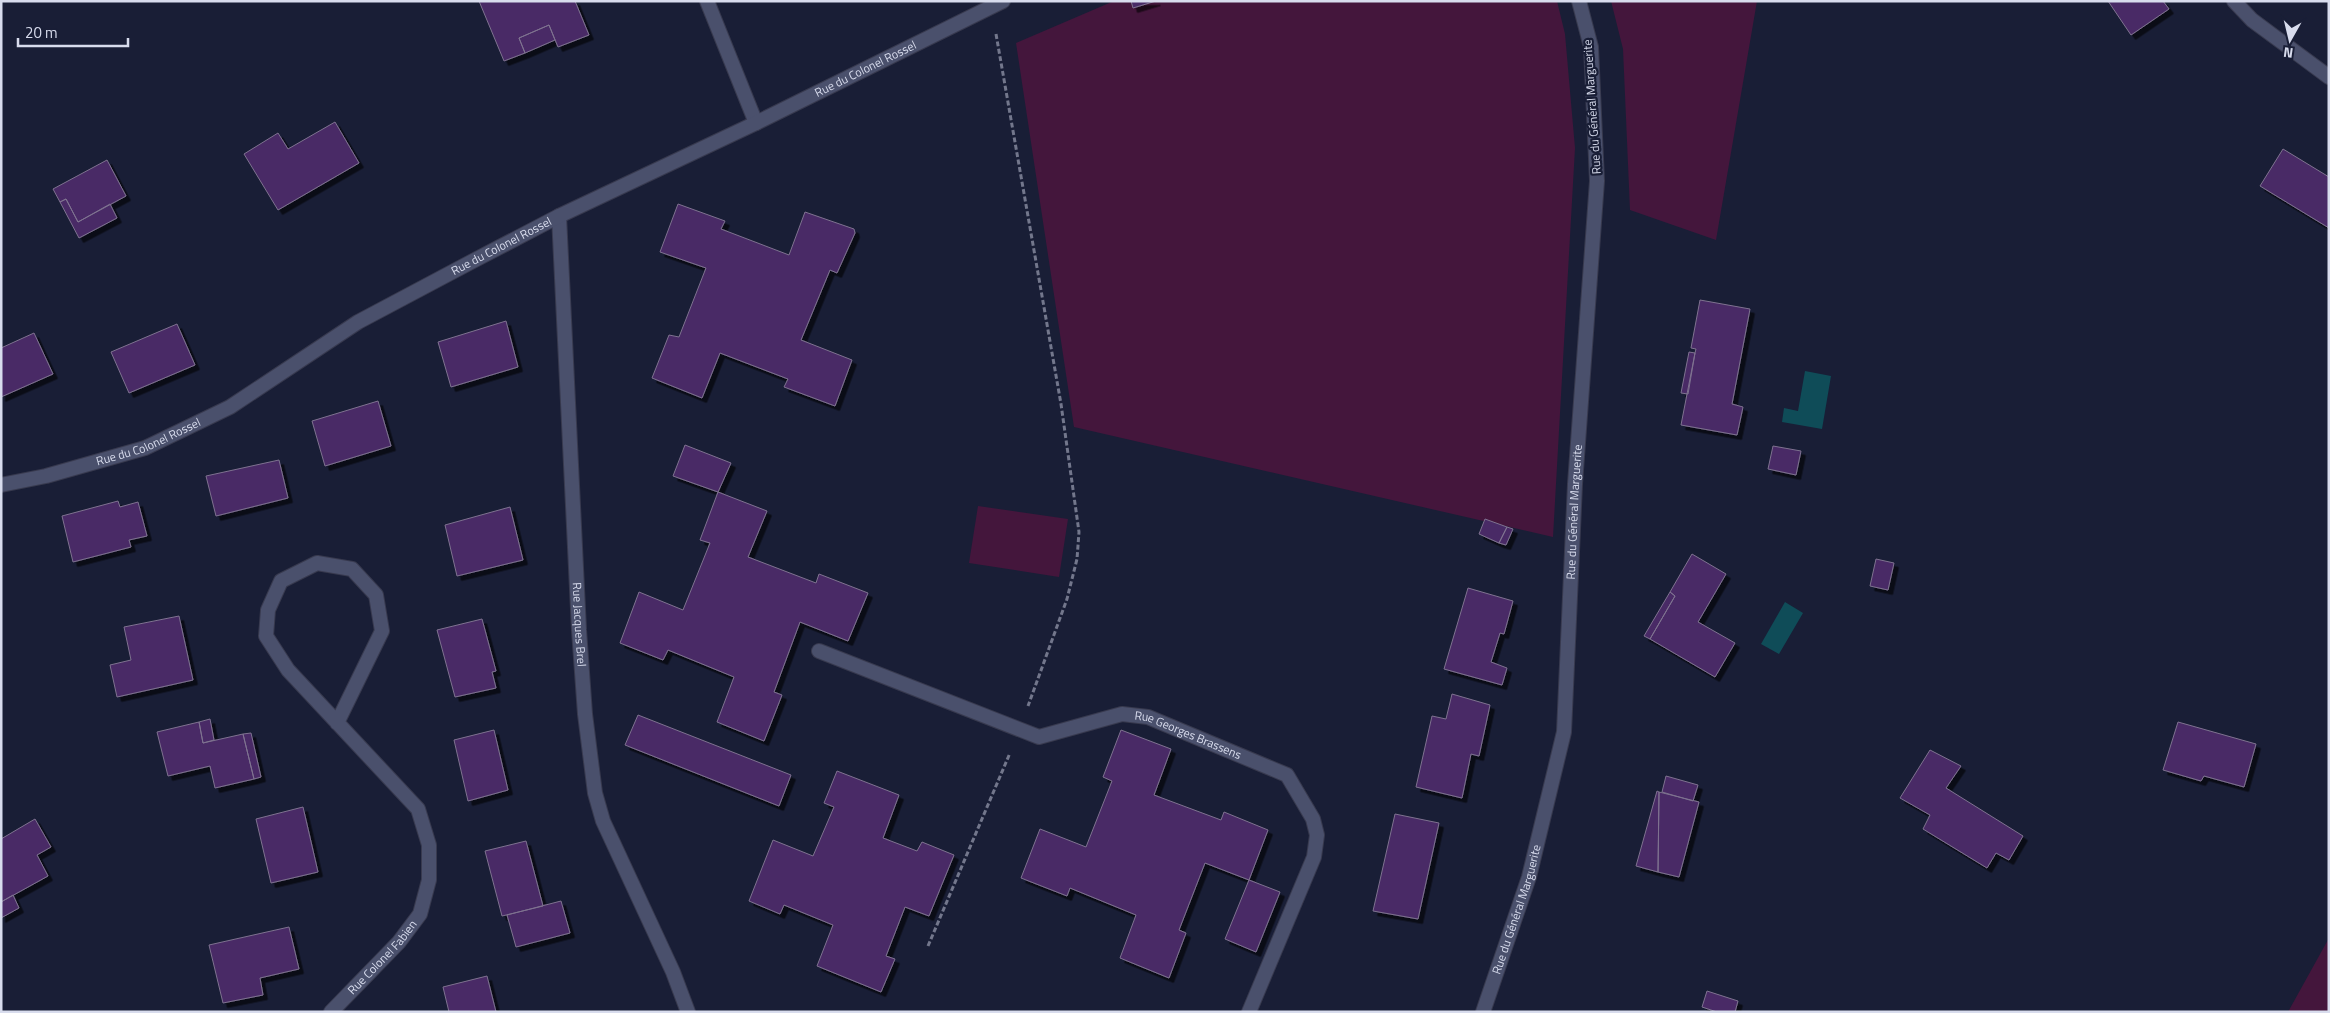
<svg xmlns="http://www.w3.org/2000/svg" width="2330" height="1013" viewBox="0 0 2330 1013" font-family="'Titillium Web',sans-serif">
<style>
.green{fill:#44163c}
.water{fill:#0f4c58}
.building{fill:#482b66;stroke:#7f7290;filter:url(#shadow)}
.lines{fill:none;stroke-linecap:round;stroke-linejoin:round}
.service-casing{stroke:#383a4f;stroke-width:16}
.minor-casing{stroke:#383a4f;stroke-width:16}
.path{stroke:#73778c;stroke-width:3;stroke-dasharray:5 2.5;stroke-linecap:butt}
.service{stroke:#4a506c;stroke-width:14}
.minor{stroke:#4a506c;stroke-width:14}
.labels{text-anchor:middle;stroke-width:4.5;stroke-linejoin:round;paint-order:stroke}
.street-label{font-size:12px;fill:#d8dced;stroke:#191e36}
</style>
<defs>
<filter id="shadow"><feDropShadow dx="4.5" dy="4.5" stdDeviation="0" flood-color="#0009"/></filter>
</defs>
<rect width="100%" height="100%" fill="#191e36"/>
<path class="green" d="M1114 1H1557L1565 34 1575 148 1553 537 1074 427 1016 43Z
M1611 1H1757L1716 240 1630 210 1623 49Z
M978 506 1068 519 1059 577 969 563Z
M2329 938V1012H2288Z"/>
<path class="water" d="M1805 371 1831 376 1822 429 1782 422 1784 408 1798 411Z
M1785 602 1803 613 1779 654 1761 644Z"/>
<path class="building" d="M479 1H575L589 35 558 47 549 25 519 38 525 53 504 61Z
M1131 1H1156L1133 8Z
M2108 1H2163L2169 9 2131 35Z
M549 25 555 40 525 53 519 38Z
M335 122 359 163 278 210 244 154 278 133 288 149Z
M2283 149 2329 177V228L2260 186Z
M107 160 126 196 78 222 66 199 60 202 53 189Z
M66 199 78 222 110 204 117 218 79 238 60 202Z
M678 204 725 221 721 229 789 255 805 212 854 229 855 233 837 273 830 270 801 340 852 360 835 406 784 387 788 379 720 353 702 398 652 378 669 335 679 337 706 268 660 252Z
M1700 300 1750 309 1732 404 1743 407 1737 435 1681 425 1695 353 1696 349 1691 348Z
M506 321 518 367 451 387 438 342Z
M177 324 195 365 129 393 111 352Z
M34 333 53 374 1 397V348Z
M1689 352 1695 353 1688 394 1681 393Z
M378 401 391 446 325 466 312 421Z
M685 445 731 463 718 492 673 476Z
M1773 446 1801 451 1796 475 1768 469Z
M279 460 288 498 216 516 206 476Z
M718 492 767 511 748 557 816 583 819 574 868 593 848 641 800 622 774 692 782 695 764 741 717 722 734 677 668 650 663 660 620 643 639 592 683 610 710 543 700 540Z
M118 501 120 507 138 502 147 536 129 540 131 547 73 562 62 516Z
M510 507 523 560 457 576 445 525Z
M1485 519 1507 527 1499 543 1479 534Z
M1507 527 1513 529 1506 545 1499 543Z
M1692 554 1726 574 1698 622 1735 643 1715 677 1650 639 1675 596 1670 592Z
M1876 559 1894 563 1888 590 1870 586Z
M1468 588 1513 601 1504 634 1500 633 1491 662 1507 668 1502 685 1444 669Z
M1670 592 1675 596 1650 639 1644 636Z
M179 616 193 680 117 697 110 665 131 660 124 627Z
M482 619 496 671 492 672 496 688 455 697 437 630Z
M1452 694 1490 705 1479 756 1471 754 1462 798 1416 787 1432 716 1446 719Z
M638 715 791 775 779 806 625 745Z
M210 719 214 740 203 743 199 722Z
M199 722 203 743 243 734 254 779 215 788 210 766 168 776 157 732Z
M2178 722 2256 744 2244 787 2204 776 2201 781 2163 770Z
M494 730 508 790 468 801 454 740Z
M1121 730 1171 749 1154 795 1221 820 1224 812 1268 830 1249 880 1205 863 1179 930 1186 933 1169 978 1120 958 1136 915 1070 888 1067 896 1021 878 1040 829 1086 847 1112 781 1103 777Z
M251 733 261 777 254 779 243 734Z
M1930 750 1961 766 1946 788 2023 836 2009 860 1996 853 1987 868 1923 829 1930 815 1900 798Z
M837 771 899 795 883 838 917 851 922 842 954 855 929 916 905 907 886 956 895 959 881 992 817 966 833 925 784 905 780 914 749 901 773 840 813 856 834 807 824 803Z
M1666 776 1698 785 1693 801 1662 792Z
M1657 791 1659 792 1658 872 1636 866Z
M1659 792 1699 802 1679 877 1658 872Z
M303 807 318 872 271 883 256 819Z
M1395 814 1439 823 1418 919 1373 911Z
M35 819 51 847 37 855 48 876 1 902V839Z
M526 841 543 906 502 916 485 851Z
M1249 880 1280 892 1256 952 1225 939Z
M13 895 19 908 1 918V902Z
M561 901 570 933 516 947 507 915Z
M289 927 299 969 260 978 263 995 223 1003 209 945Z
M487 976 496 1012H449L443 987Z
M1707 991 1738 1001 1735 1012H1717L1702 1007Z"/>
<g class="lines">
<defs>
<g id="service">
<path d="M707 1 756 123"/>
<path id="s1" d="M819 651 1039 737 1122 714 1148 717 1287 775 1313 819 1317 835 1314 857 1249 1012"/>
</g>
<g id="minor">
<path d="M2234 1 2252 20 2329 77"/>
<path id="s2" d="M559 216 579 630 585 714 595 793 603 821 673 972 688 1012"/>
<path id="s3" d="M1 485 46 476 145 448 230 407 358 322 471 262 559 216 756 123 1003 1"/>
<path id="s4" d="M331 1012 399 942 420 914 429 880V845L418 809 288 670 266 636 268 610 281 581 317 563 352 569 376 595 382 631 337 723"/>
<path id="s5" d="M1483 1012 1529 877 1564 732 1575 484 1597 181 1591 47 1579 1"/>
</g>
</defs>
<use href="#service" class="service-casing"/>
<use href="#minor" class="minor-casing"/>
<path class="path" d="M996 34 1061 404 1079 532 1077 559 1067 599 1028 706
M928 946 1010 753"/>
<use href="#service" class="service"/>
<use href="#minor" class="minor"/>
</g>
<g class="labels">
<g class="street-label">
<text dy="4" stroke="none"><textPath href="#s3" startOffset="964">Rue du Colonel Rossel</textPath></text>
<text transform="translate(1592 107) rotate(-94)" y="4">Rue du Général Marguerite</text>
<text dy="4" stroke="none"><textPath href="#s3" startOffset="559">Rue du Colonel Rossel</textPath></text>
<text dy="4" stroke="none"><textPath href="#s3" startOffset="154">Rue du Colonel Rossel</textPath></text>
<text dy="4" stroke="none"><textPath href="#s5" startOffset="512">Rue du Général Marguerite</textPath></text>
<text dy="4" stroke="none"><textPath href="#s2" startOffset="409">Rue Jacques Brel</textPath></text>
<text dy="4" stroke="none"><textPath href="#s1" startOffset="392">Rue Georges Brassens</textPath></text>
<text dy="4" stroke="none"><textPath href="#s5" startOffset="108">Rue du Général Marguerite</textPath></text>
<text dy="4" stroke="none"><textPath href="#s4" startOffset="75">Rue Colonel Fabien</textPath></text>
</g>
</g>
<rect width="2330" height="1013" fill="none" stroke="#d8dced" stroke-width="5"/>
<g transform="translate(2290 40) rotate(188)" stroke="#191e36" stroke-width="4" paint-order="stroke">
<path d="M0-4L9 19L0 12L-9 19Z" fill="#d8dced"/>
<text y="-8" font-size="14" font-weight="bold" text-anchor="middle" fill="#d8dced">N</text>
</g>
<path d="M18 38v8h110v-8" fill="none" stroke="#d8dced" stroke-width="2.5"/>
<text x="25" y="38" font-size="15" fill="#d8dced" stroke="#191e36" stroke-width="4" paint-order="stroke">20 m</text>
</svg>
